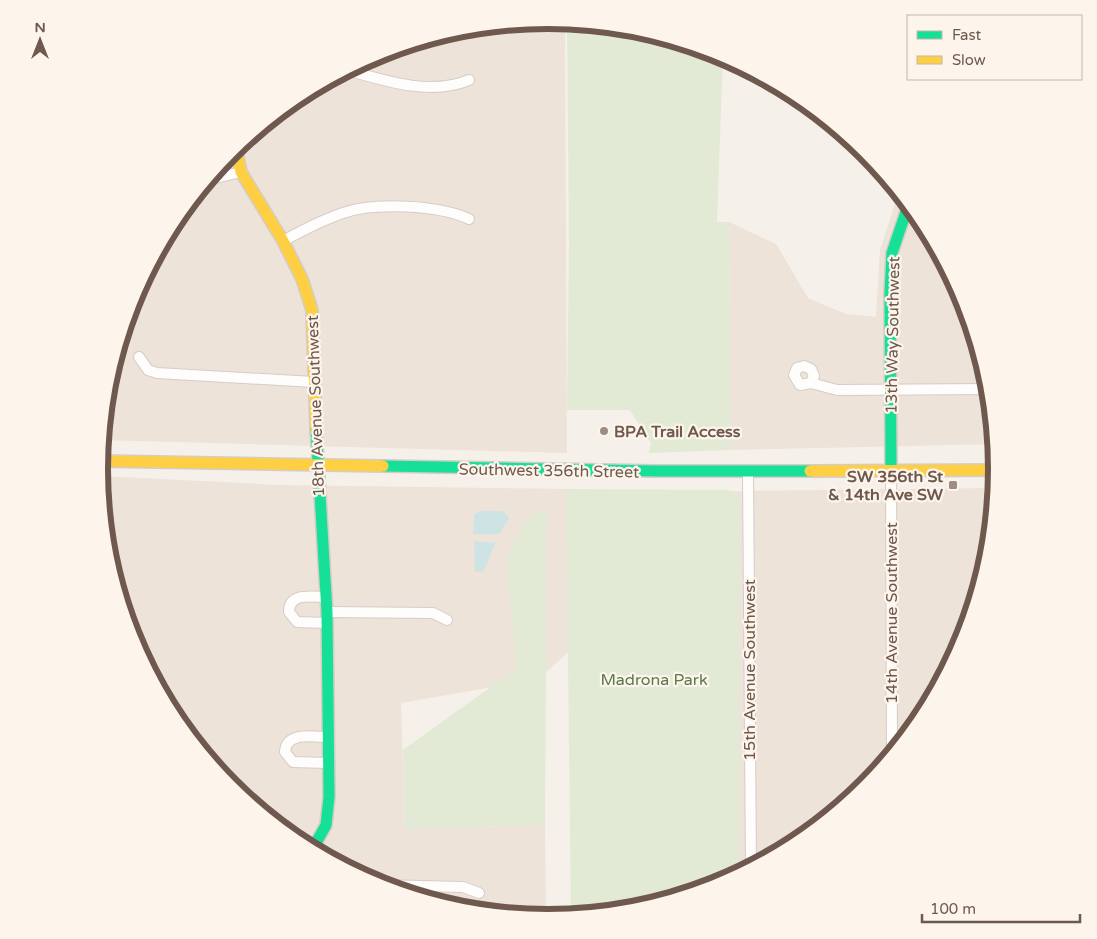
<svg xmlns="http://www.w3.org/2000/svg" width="1097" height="939" viewBox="0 0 1097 939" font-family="'Varela Round',sans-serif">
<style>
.residential{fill:#ede3d8}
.green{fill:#e2ead6}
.water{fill:#cde3e4}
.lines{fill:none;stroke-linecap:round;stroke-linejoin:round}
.street-casing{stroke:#d4cdc8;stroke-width:12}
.fast-casing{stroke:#d4cdc6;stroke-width:14}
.slow-casing{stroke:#d4cdc6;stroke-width:14}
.street{stroke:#fefdfc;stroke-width:10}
.fast{stroke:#16e098;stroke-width:11}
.slow{stroke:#ffcf43;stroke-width:11}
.poi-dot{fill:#9e8d84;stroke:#fdf5eb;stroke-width:2}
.labels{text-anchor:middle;stroke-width:4.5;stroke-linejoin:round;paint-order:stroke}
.street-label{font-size:16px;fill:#6f584d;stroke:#fdf5eb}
.poi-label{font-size:16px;font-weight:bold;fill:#6f584d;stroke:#fdf5eb;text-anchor:start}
.park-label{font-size:16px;fill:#597a49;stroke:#fdf5eb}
.rim{fill:none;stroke:#6f584d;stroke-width:6}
</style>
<rect width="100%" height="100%" fill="#f5f0ea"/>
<path class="residential" d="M548 20 565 22 567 453 102 440 108 382 133 297 175 220 231 151 299 96 377 54 461 29Z
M899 192 922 220 964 298 989 382 996 444 731 450 729 222 776 244 808 298 846 314 876 317 880 250Z
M100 476 279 485 570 489 571 650 538 679 401 703 405 829 545 825 546 919 461 910 376 885 299 843 230 787 175 719 133 641 108 557Z
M996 488 989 557 964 642 922 719 866 788 798 843 720 885 666 492Z"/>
<path class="green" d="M567 22 636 29 723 55 717 222H729L731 450 649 453 651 443 630 410H567L569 245Z
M570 489 729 490 739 498 740 874 720 885 636 910 571 917 566 491H570Z
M547 508 545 825 405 829 403 750 517 668 506 568 513 543 526 522 537 512Z"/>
<path class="water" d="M479 511H503L509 518 499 534H473L474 515Z
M474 541 496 543C490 551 488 568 481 572L475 571Z"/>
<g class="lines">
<defs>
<path id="street" d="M347 70C385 81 431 96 469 80
M207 180 241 172
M283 241C303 230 322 220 343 213 374 202 439 205 469 219
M139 357 148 370 157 373 314 382
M811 383 814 376 811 369 804 366 797 368 794 375 800 385 811 383 837 390 990 389
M891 469 892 757
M748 471 751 869
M326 597C312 597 289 592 289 612L297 622 327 623
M327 612 433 613 447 620
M328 737C313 737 286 731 285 752L293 762 328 763
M379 885 463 887 479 893"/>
<path id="fast" d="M383 466 656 471H810
M891 469 890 292 892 253 909 203
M312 850 326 825 329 797 327 612 316 428"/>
<path id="slow" d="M236 148 241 172 283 241 302 279 312 310 316 428
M100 461 383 466
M810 471 998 470"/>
</defs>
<use href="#street" class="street-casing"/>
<use href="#fast" class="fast-casing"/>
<use href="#slow" class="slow-casing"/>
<use href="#street" class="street"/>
<use href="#fast" class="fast"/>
<use href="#slow" class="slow"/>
</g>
<g class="poi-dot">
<circle cx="604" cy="431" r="5"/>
<rect x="948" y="480" width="10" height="10" rx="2.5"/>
</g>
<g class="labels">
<g class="street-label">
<text transform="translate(892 335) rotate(-89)" y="6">13th Way Southwest</text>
<text transform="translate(315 406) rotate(-92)" y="6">18th Avenue Southwest</text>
<text transform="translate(549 470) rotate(1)" y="6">Southwest 356th Street</text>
<text transform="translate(891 613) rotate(-90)" y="6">14th Avenue Southwest</text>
<text transform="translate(749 670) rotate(-90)" y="6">15th Avenue Southwest</text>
</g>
<g class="poi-label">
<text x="614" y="437">BPA Trail Access</text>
<text x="943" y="482" text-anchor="end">SW 356th St<tspan x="943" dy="18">&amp; 14th Ave SW</tspan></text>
</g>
<g class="park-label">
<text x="654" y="685">Madrona Park</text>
</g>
</g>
<path d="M0 0H1097V939H0ZM108 469a440 440 0 1 1 880 0a440 440 0 1 1-880 0Z" fill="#fdf5eb" fill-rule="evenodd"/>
<path class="rim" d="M108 469a440 440 0 1 1 880 0a440 440 0 1 1-880 0Z"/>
<rect x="907" y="15" width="175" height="65" fill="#fdf5eb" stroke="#c4b6ac"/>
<rect x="917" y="31" width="25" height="8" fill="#16e098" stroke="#c4b6ac"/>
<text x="952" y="40" font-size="15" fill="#6f584d">Fast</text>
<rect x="917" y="56" width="25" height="8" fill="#ffcf43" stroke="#c4b6ac"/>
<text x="952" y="65" font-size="15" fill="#6f584d">Slow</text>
<g transform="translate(40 40)" stroke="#fdf5eb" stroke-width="4" paint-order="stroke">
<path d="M0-4L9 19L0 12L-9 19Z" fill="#6f584d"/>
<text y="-8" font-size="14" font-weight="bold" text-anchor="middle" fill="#6f584d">N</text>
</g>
<path d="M922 914v8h158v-8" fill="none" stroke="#6f584d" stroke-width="2.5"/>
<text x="930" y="914" font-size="15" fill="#6f584d" stroke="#fdf5eb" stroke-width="4" paint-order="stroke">100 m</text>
</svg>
